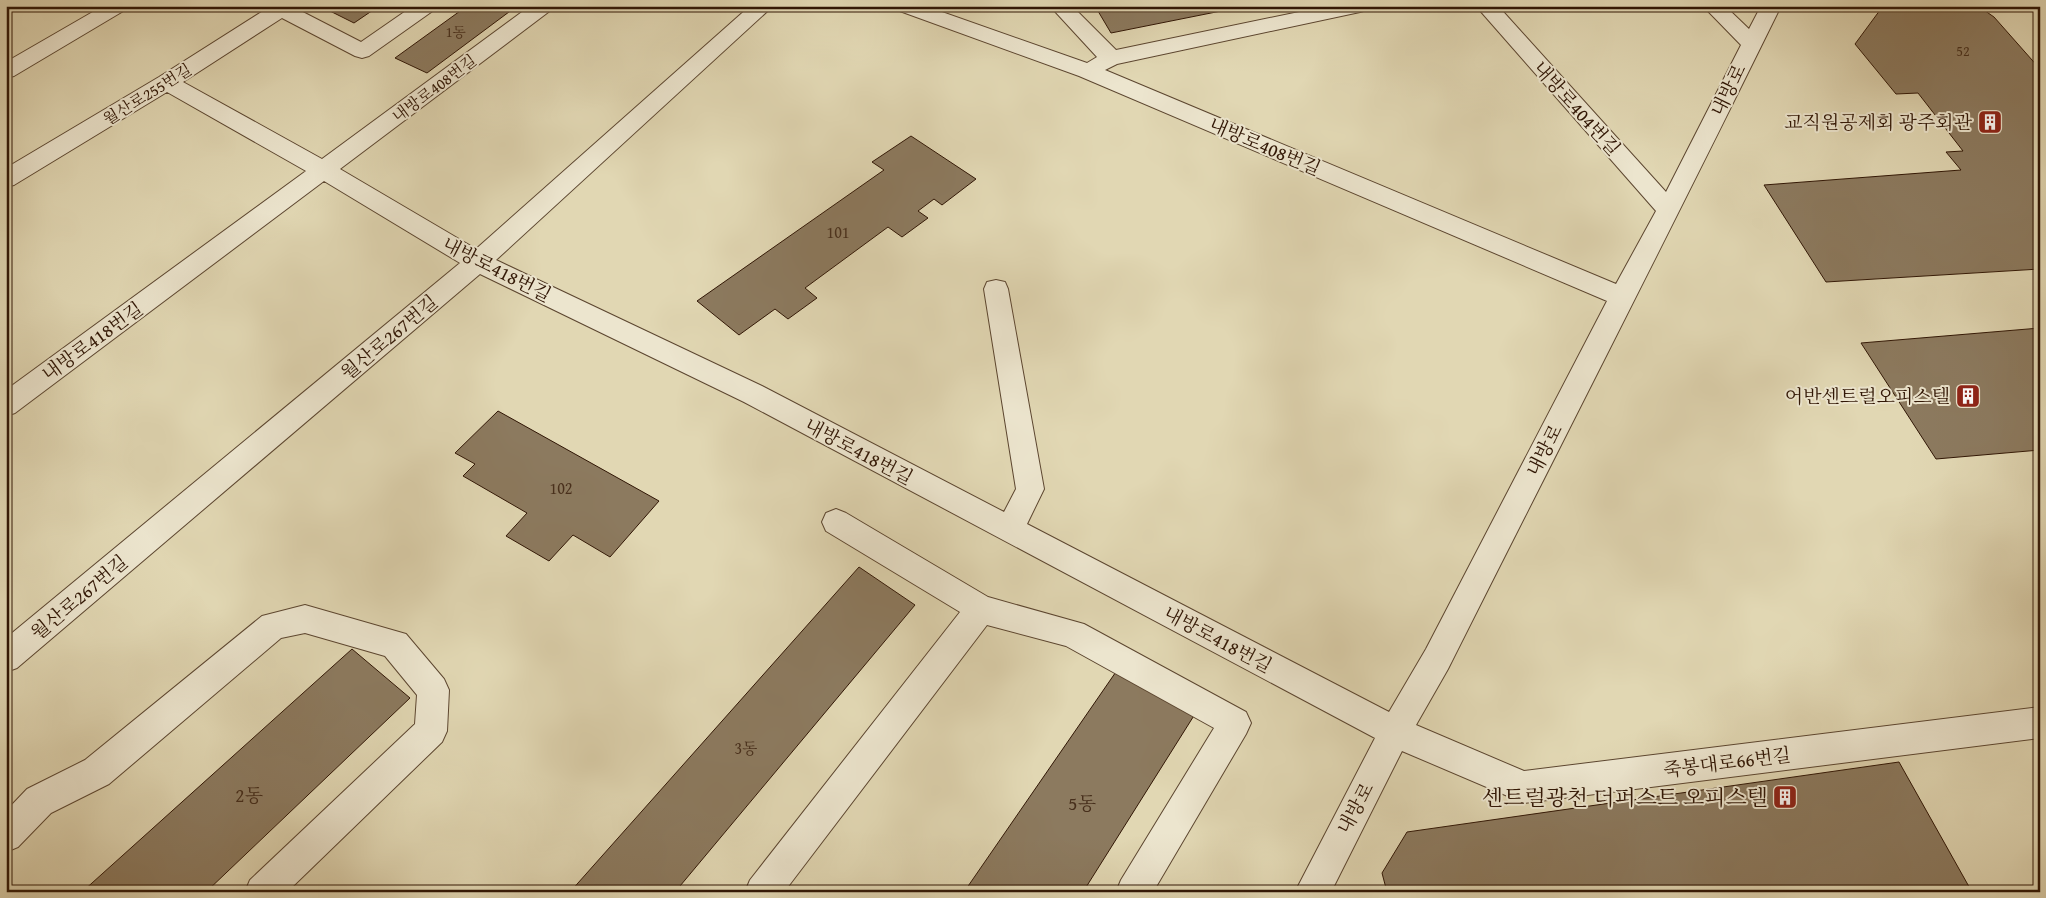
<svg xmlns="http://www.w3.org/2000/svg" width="2046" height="898" viewBox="0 0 2046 898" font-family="'Gentium Book Plus','Noto Serif KR',serif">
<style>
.building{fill:#8c7a5f;stroke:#301605}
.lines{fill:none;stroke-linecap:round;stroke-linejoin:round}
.minor-casing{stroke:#5c4630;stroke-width:2}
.minor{fill:#ece5ce;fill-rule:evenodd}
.labels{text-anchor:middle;stroke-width:4;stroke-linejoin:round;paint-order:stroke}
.far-number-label{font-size:14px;fill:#472f1c}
.far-street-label{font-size:16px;fill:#301605;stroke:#ece5ce}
.number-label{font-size:16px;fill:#472f1c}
.street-label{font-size:19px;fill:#301605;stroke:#ece5ce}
.poi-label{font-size:19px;fill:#301605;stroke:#ece5ce;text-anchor:end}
.near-number-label{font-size:19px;fill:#472f1c}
.near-poi-label{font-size:22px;fill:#301605;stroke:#ece5ce;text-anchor:end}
</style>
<rect width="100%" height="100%" fill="#e1d7b3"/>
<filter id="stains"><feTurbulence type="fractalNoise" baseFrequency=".004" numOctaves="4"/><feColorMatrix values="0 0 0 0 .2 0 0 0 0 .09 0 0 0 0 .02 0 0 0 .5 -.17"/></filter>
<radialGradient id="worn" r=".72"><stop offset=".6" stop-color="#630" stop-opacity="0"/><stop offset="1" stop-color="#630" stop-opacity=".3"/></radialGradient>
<path class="building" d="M320 6H379L354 23Z
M467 6H517L427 73 395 58Z
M1095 6H1246L1111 33Z
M1883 6H1978L1994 17 2040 69V269L1826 282 1764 185 1961 170 1946 152 1963 151 1918 93 1896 94 1855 44Z
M911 136 976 179 942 205 934 199 918 211 928 218 902 237 888 227 805 288 817 298 788 319 775 309 739 335 697 301 884 170 872 162Z
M2040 328V450L1936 459 1861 343Z
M498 411 659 501 610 557 573 535 549 561 506 536 527 513 463 476 475 464 455 453Z
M859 567 915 605 675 892H570Z
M352 649 410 698 206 892H82Z
M1120 666 1195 714 1083 892H964Z
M1899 762 1972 892H1387L1382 873 1407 832Z"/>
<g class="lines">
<defs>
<path id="minor" d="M103 6H128L125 10 14 76 6 78V62Z
M271 6H296L295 8 361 42 413 6H437L434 10 369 56 362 58 355 56 282 18 183 82 322 159 530 6H554L551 10 340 169 476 249 750 6H773L496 260 762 386 1004 512 1016 489 984 289 987 282 996 280 1005 282 1008 289 1044 489 1027 524 1389 712 1426 649 1607 301 1079 76 897 10 894 6H925L1087 63 1097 57 1050 6H1072L1116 50 1328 6H1370L1367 10 1360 12 1117 64 1105 70 1616 284 1656 211 1476 6H1498L1666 192 1741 45 1703 6H1725L1749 29 1761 6H1781C1672 228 1559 448 1448 669L1416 725 1524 771 2040 707V738L1524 803 1402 751 1331 892H1295L1375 738 744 402 480 274 17 668 6 672V638L460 263 324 181 15 413 6 416V390L306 171 167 92 14 185 6 187V168L159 77Z
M836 509 846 513 988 597 1084 624 1246 712 1251 723 1246 734 1153 892H1116L1121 880 1214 728 1066 646 987 625 784 892H745L750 880 960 612 826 531 822 522 826 513Z
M305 605 406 634 444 679 449 690 447 731 442 742 287 892H245L250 880 415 724 417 695 385 656 305 633 281 638 109 784 51 813 18 847 6 852V811L27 789 85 760 262 616Z"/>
</defs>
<use href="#minor" class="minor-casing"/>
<use href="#minor" class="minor"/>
</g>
<defs>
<symbol id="building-square" viewBox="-11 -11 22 22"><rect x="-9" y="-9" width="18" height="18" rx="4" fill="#8f2418" stroke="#ece5ce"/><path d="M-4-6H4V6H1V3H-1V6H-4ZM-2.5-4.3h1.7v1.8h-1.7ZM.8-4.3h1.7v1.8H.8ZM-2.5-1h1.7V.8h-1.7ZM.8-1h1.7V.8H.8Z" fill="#fff"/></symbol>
</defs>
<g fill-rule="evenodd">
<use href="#building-square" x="1976" y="108" width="28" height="28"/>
<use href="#building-square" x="1954" y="382" width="28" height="28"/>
<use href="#building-square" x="1771" y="783" width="28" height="28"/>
</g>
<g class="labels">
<g class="far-number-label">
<text x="456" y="37">1동</text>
<text x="1963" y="56">52</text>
</g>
<g class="far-street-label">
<text transform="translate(434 88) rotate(-37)" y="6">내방로408번길</text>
<text transform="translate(147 94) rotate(-32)" y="6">월산로255번길</text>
</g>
<g class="number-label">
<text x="838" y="238">101</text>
<text x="561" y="494">102</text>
<text x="746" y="754">3동</text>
</g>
<g class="street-label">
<text transform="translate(1728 90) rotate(-64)" y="7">내방로</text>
<text transform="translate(1577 108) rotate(48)" y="7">내방로404번길</text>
<text transform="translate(1265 146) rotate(23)" y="7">내방로408번길</text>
<text transform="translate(497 269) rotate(27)" y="7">내방로418번길</text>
<text transform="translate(389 337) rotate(-40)" y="7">월산로267번길</text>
<text transform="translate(92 341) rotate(-36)" y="7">내방로418번길</text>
<text transform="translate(1544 450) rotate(-63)" y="7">내방로</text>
<text transform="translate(859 451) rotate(28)" y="7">내방로418번길</text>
<text transform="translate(79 597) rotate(-40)" y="7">월산로267번길</text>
<text transform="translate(1218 639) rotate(28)" y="7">내방로418번길</text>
<text transform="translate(1727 762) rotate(-7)" y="7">죽봉대로66번길</text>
<text transform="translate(1355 808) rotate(-62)" y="7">내방로</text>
</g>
<g class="poi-label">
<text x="1972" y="129">교직원공제회 광주회관</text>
<text x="1950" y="403">어반센트럴오피스텔</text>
</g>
<g class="near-number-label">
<text x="249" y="802">2동</text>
<text x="1082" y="810">5동</text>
</g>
<g class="near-poi-label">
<text x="1768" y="805">센트럴광천 더퍼스트 오피스텔</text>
</g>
</g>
<rect width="2046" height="898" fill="none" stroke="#e1d7b3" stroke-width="25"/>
<rect x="8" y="8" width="2031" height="883" fill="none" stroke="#301605" stroke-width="2.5"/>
<rect x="12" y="12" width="2021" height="873" fill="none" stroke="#301605"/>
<rect width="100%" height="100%" filter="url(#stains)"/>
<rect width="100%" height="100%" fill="url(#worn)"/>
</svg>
